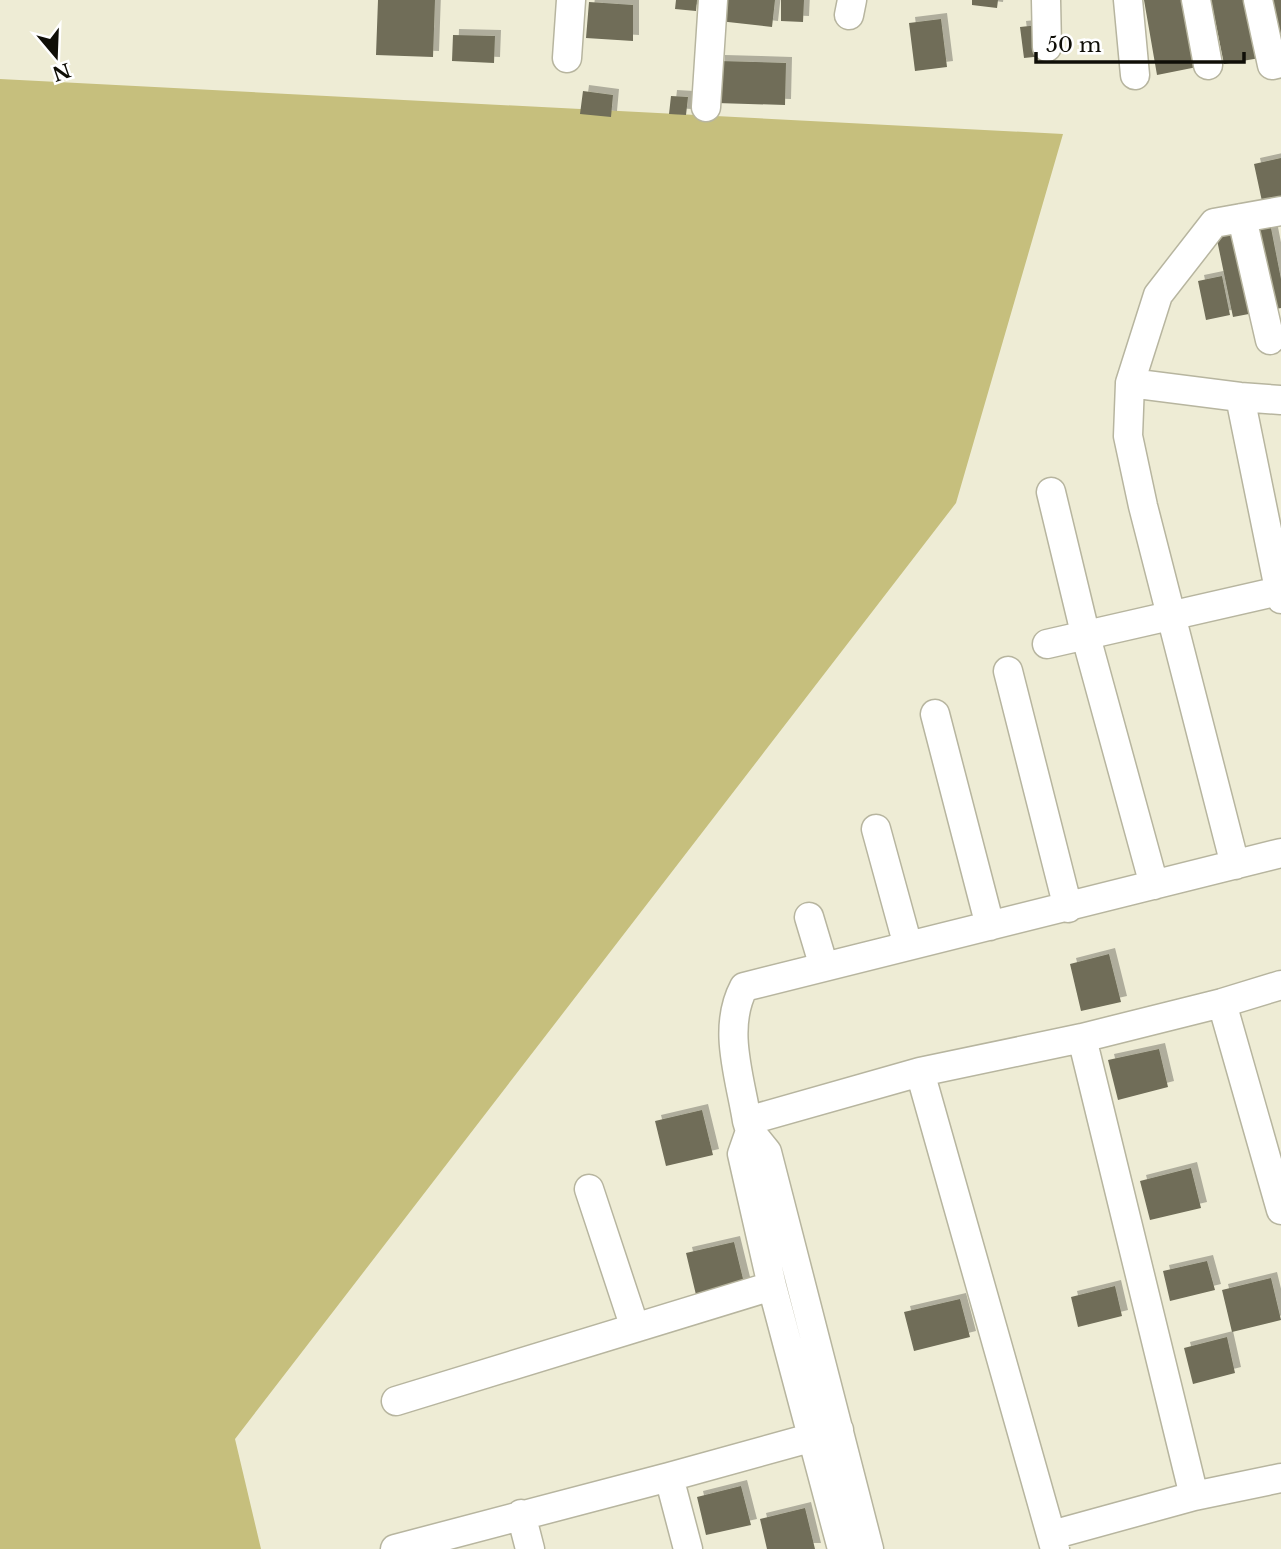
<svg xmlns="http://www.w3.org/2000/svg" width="1281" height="1549" viewBox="0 0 1281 1549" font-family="'Libre Baskerville',serif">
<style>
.green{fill:#c6bf7d}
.building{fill:#6f6d58;filter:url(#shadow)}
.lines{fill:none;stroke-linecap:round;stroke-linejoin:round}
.street-casing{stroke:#b7b59f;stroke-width:31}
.street{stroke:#fff;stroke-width:28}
</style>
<defs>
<filter id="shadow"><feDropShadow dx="6" dy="-6" stdDeviation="0" flood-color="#0004"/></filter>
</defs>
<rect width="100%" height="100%" fill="#eeecd5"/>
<path class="green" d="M0 79 1063 134 956 503 235 1439 261 1549H0Z"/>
<path class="building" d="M378 0H435L433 57 376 55Z
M676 0H697L696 11 675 9Z
M721 0H775L772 27 719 21Z
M781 0H804L803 22 781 21Z
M972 0H998L997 8 972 5Z
M1144 0H1190L1202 66 1157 75Z
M1211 0H1254L1266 57 1224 64Z
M1272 0H1281V40Z
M589 2 633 5V41L586 38Z
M941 19 947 67 915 71 909 23Z
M1039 25 1043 56 1024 58 1020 27Z
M453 35 495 36 494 63 452 61Z
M719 61 786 63 785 105 717 103Z
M583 91 613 95 611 117 580 114Z
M671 96 688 97 686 115 669 114Z
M1281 158V203L1263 206 1254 164Z
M1270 223 1281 279V308L1265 311 1248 227Z
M1237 231 1254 313 1233 317 1216 235Z
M1222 276 1230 315 1206 320 1198 281Z
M1109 954 1121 1002 1081 1011 1070 964Z
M1159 1049 1168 1087 1118 1100 1108 1060Z
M702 1110 713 1155 666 1166 655 1121Z
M1191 1168 1201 1208 1150 1220 1140 1181Z
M734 1242 745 1287 697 1299 686 1253Z
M1207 1261 1215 1290 1170 1301 1163 1271Z
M1271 1278 1281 1320 1232 1332 1222 1290Z
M1115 1286 1122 1316 1078 1327 1071 1297Z
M960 1299 970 1337 914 1351 904 1312Z
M1227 1337 1235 1373 1193 1384 1184 1348Z
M741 1486 751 1525 706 1535 697 1497Z
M805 1508 815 1549H767L760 1519Z"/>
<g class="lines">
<defs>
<path id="street" d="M1046 0 1047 47
M1128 0 1135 75
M1196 0 1208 65
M1258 0 1272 65 1281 63
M849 15 852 0
M567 58 571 0
M706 107 713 0
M1281 211 1214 223 1158 295 1130 383 1240 397 1281 400
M1242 218 1270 340
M1130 383 1128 436 1143 506 1235 865
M1240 397 1281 599
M1051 492 1085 633 1154 885
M1047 644 1279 591
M1008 671 1068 908
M935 714 990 926
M876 829 908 946
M809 917 824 967
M1222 1003 1281 1210
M1082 1038 1194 1496
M920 1072 1055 1549
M747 1121C740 1077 722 1028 744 987L1281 853
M750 1131 742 1154 772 1286 842 1549
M589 1189 635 1328
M396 1401 772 1286
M669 1477 688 1549
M521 1514 530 1549
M1052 1535 1194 1496 1281 1478
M395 1549 669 1477 839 1430
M869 1549 767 1152 750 1131 747 1121 920 1072 1082 1038 1222 1003 1281 985"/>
</defs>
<use href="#street" class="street-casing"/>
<use href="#street" class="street"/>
</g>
<g transform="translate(56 56) rotate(161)" stroke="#ffffff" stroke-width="5" paint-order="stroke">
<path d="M0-5L12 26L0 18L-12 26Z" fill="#0f0e07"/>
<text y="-10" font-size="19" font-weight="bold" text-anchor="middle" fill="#0f0e07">N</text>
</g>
<path d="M1036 52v10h208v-10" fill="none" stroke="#0f0e07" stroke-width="3.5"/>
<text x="1046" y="52" font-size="21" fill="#0f0e07" stroke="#ffffff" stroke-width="5" paint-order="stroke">50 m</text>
</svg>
